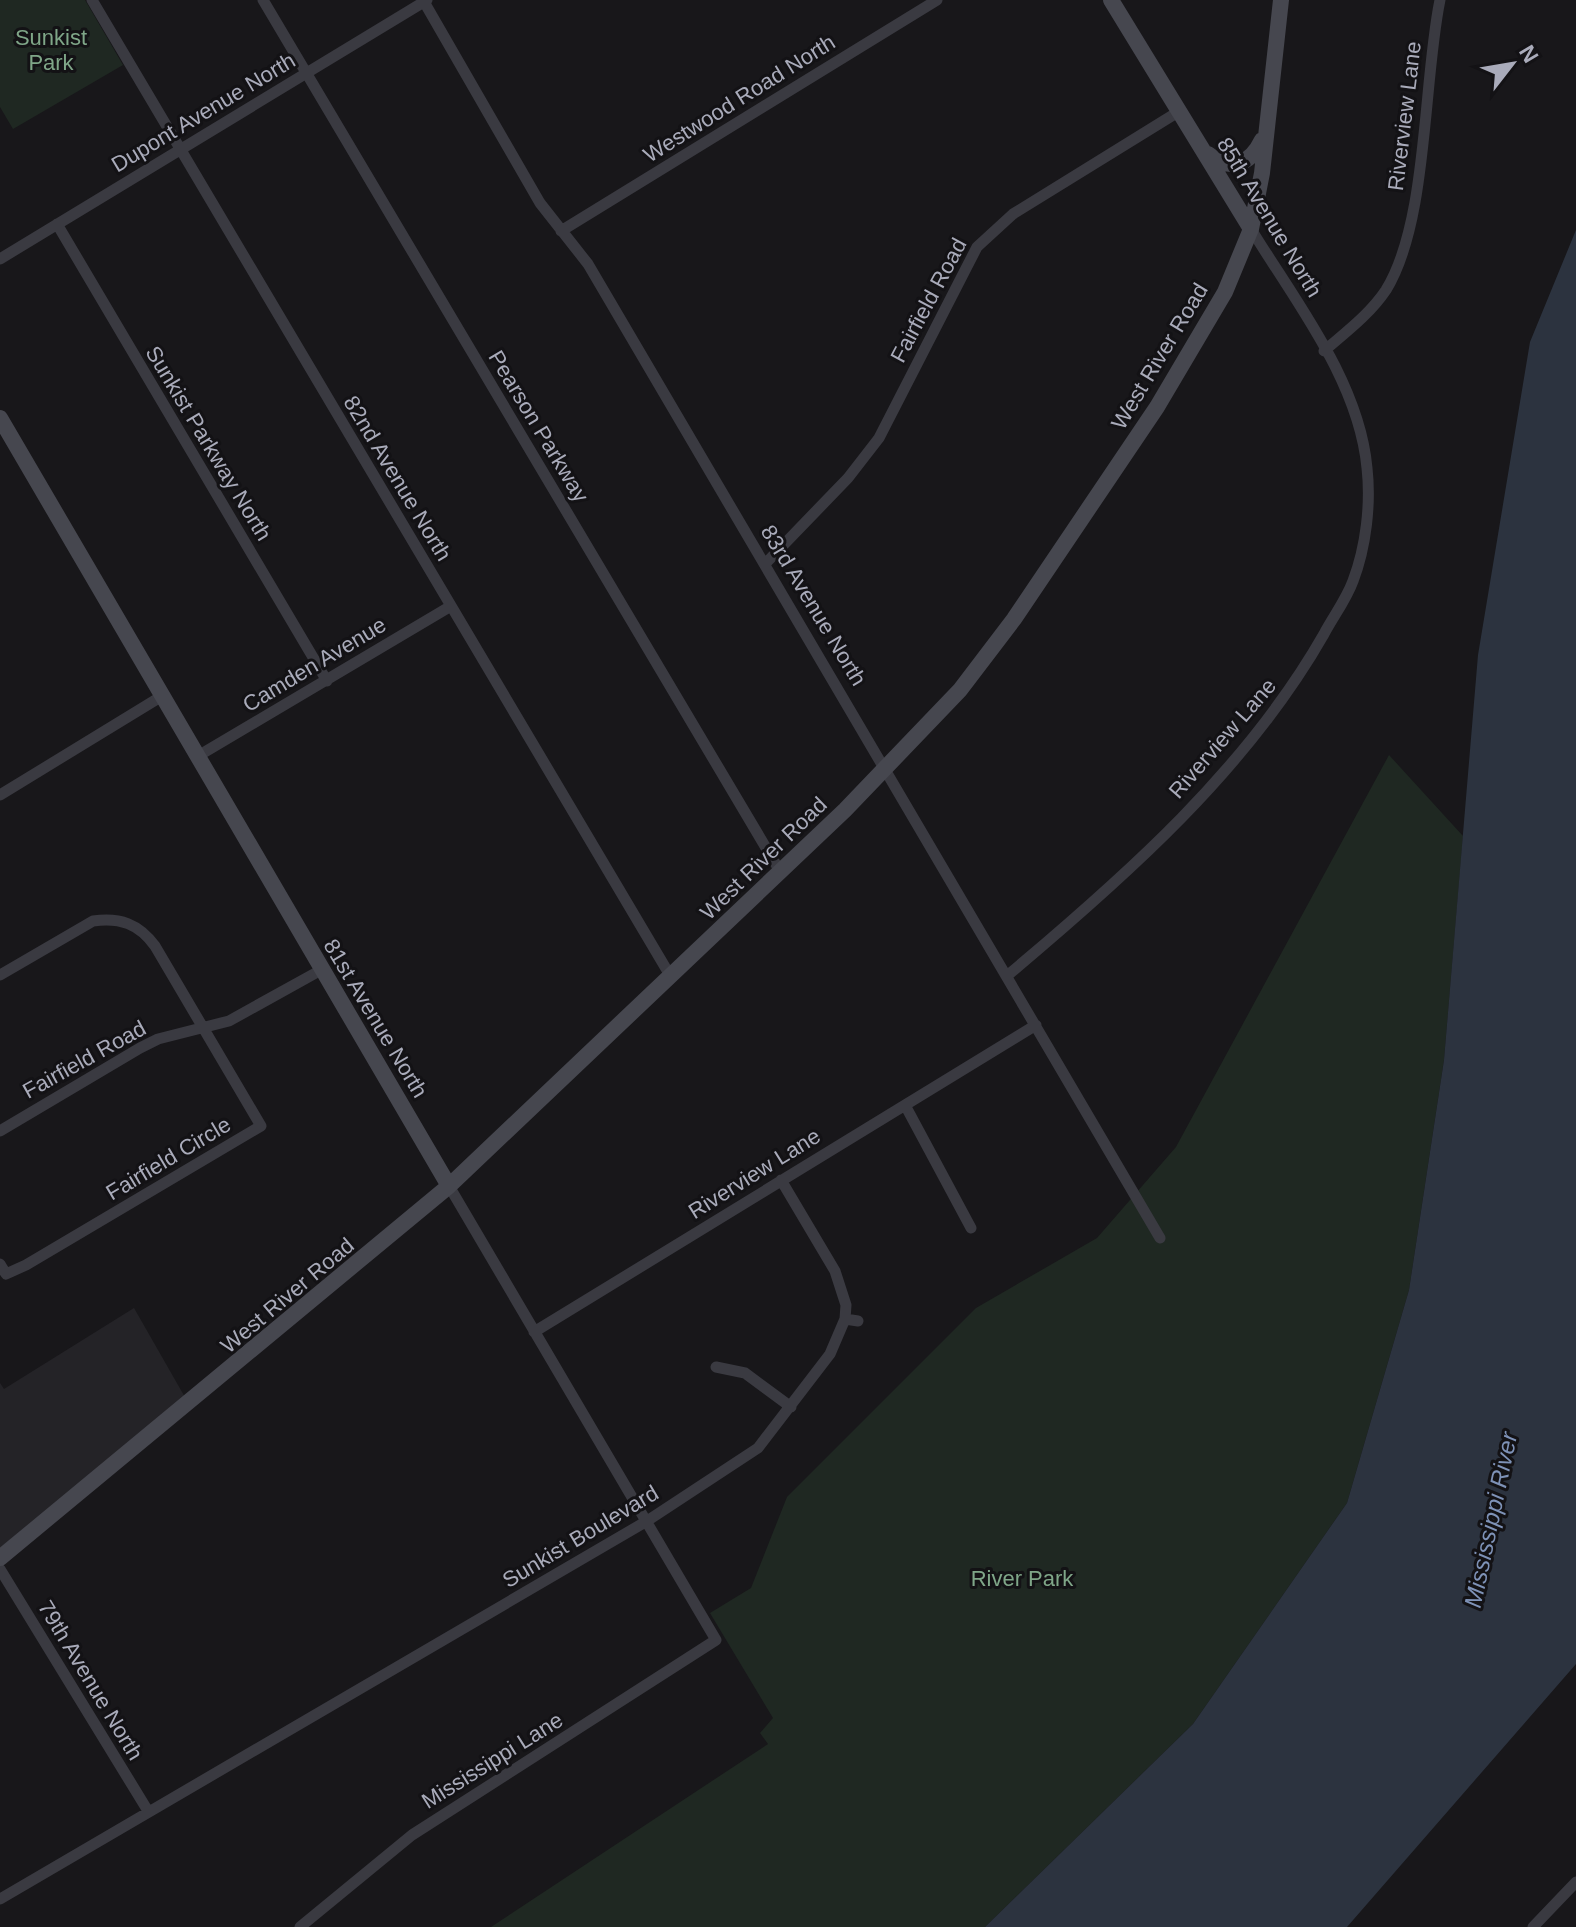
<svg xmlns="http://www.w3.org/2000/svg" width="1576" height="1927" viewBox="0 0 1576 1927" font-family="Helvetica,sans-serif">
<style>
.built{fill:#242327}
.green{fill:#1f2822}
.water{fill:#2c333f}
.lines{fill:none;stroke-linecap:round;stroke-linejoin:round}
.street{stroke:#3a3a41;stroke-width:11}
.secondary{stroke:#46474f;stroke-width:16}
.labels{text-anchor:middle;stroke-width:6;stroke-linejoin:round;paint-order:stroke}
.park-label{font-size:22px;fill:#7fa688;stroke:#131215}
.street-label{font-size:22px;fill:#a9abba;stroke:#131215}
.water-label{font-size:24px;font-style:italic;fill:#7e92b7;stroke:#131215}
</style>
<rect width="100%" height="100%" fill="#18171a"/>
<path class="built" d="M134 1308 186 1399 0 1548V1383L4 1389Z"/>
<path class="green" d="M0 0H85L123 65 13 129 0 107Z
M1389 755 1463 836 1444 1060 1409 1290 1347 1503 1193 1724 985 1927H491L768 1744 760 1733 773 1718 710 1613 751 1588 787 1497 976 1308 1097 1238 1176 1147Z"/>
<path class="water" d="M1576 230V1664L1347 1927H985L1193 1724 1347 1503 1409 1290 1444 1060 1478 655 1530 342Z"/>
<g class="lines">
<path class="street" d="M92 0 671 977
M263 0 781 873
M423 0 540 203 588 264 1160 1238
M57 224 327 681
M561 231 937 0
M0 259 427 0
M1324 351C1346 332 1370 314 1386 290 1428 222 1423 82 1440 0
M766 563 848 478 879 438 977 247 1013 214 1178 112
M198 756 451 606
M0 795 162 696
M0 975 93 921C120 917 139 924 155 946L261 1126 26 1265 6 1274 0 1264
M1008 975C1126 876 1247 769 1324 634 1333 617 1346 600 1353 581 1366 547 1371 504 1367 468 1359 381 1295 301 1251 229
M905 1105 971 1228
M0 1131 140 1048 158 1039 229 1021 321 970
M845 1319 858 1321
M534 1332 1036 1025
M716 1367 745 1373 791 1407
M0 1569 148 1811
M0 1899 647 1521 758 1448 830 1354 845 1319 846 1305 835 1271 781 1180
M300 1927 412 1835 716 1640 449 1186
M1533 1927 1576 1882"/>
<path class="secondary" d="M1111 0 1251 229
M1208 154C1230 172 1250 165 1262 140
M0 418 449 1186
M0 1558 449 1186 845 810 960 690 1014 619 1157 407 1225 292 1251 229 1262 173 1281 0"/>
</g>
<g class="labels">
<g class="park-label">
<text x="51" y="45">Sunkist<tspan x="51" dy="25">Park</tspan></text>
<text x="1022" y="1586">River Park</text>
</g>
<g class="street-label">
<text transform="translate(739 98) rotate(-32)" y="8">Westwood Road North</text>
<text transform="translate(203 112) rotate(-31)" y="8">Dupont Avenue North</text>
<text transform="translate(1404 116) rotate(-83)" y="8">Riverview Lane</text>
<text transform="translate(1270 217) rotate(59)" y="8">85th Avenue North</text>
<text transform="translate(928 300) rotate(-62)" y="8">Fairfield Road</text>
<text transform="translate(1159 356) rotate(-59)" y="8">West River Road</text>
<text transform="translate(539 426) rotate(59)" y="8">Pearson Parkway</text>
<text transform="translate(209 443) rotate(59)" y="8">Sunkist Parkway North</text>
<text transform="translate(398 478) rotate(59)" y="8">82nd Avenue North</text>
<text transform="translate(814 605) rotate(59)" y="8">83rd Avenue North</text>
<text transform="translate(314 664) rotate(-31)" y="8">Camden Avenue</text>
<text transform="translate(1222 738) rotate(-49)" y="8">Riverview Lane</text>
<text transform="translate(763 858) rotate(-44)" y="8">West River Road</text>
<text transform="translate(376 1018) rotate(59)" y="8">81st Avenue North</text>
<text transform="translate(84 1059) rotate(-29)" y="8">Fairfield Road</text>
<text transform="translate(168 1158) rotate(-31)" y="8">Fairfield Circle</text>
<text transform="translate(754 1173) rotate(-32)" y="8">Riverview Lane</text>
<text transform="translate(287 1295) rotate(-40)" y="8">West River Road</text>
<text transform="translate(580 1536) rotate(-31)" y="8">Sunkist Boulevard</text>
<text transform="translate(91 1680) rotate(59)" y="8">79th Avenue North</text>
<text transform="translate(492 1760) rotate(-32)" y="8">Mississippi Lane</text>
</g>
<g class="water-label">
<text transform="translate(1491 1520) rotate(-78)" y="8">Mississippi River</text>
</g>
</g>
<g transform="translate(1512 64) rotate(59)" stroke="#131215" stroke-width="6" paint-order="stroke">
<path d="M0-6L14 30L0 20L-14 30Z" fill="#a9abba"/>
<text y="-12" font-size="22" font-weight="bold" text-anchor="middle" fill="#a9abba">N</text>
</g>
</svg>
